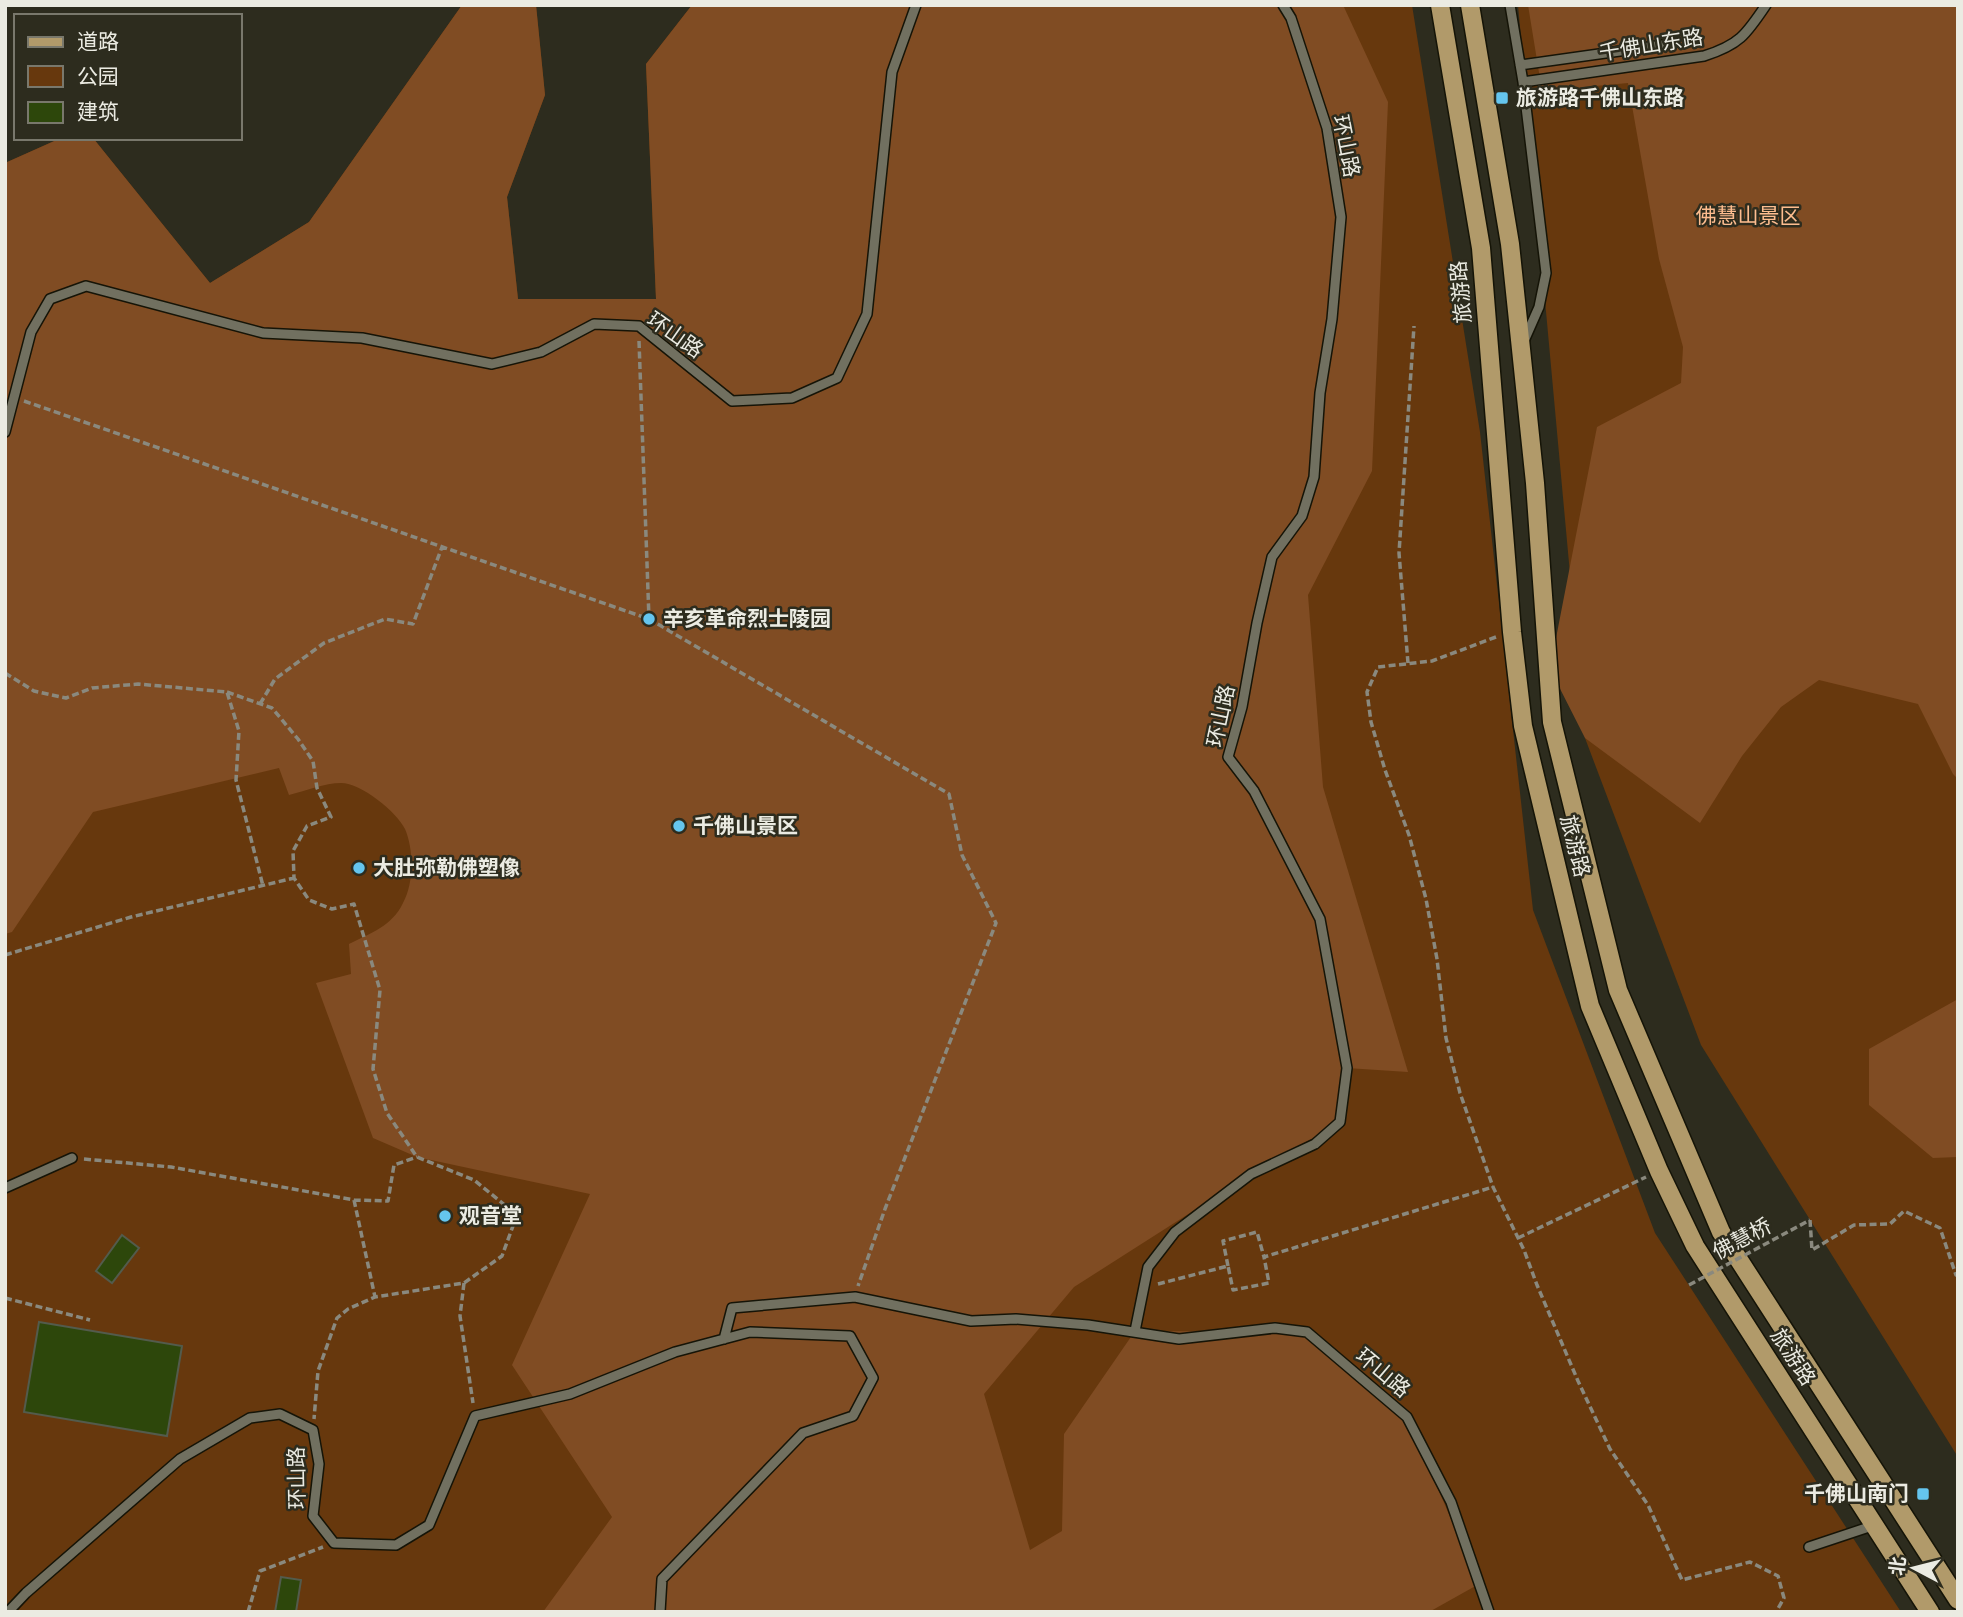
<svg xmlns="http://www.w3.org/2000/svg" width="1963" height="1617" viewBox="0 0 1963 1617" font-family="Manrope,'Noto Sans SC',sans-serif">
<style>
.green{fill:#67380d}
.forest{fill:#804c23}
.building{fill:#2d470b;stroke:#535b4c;stroke-width:2}
.lines{fill:none;stroke-linecap:round;stroke-linejoin:round}
.lane-casing{stroke:#151407;stroke-width:12}
.primary-casing{stroke:#151407;stroke-width:21}
.path{stroke:#8a897e;stroke-width:3.5;stroke-dasharray:7 3.5;stroke-linecap:butt}
.lane{stroke:#717060;stroke-width:9}
.primary{stroke:#b19a6a;stroke-width:18}
.path-bridge{stroke:#8a897e;stroke-width:3.5;stroke-dasharray:7 3.5;stroke-linecap:butt}
.poi-dot{fill:#65c5ee;stroke:#2d2c1e;stroke-width:2.5}
.labels{text-anchor:middle;stroke-width:5;stroke-linejoin:round;paint-order:stroke}
.street-label{font-size:21px;fill:#ebebe2;stroke:#2d2c1e}
.poi-label{font-size:21px;font-weight:bold;fill:#ebebe2;stroke:#2d2c1e;text-anchor:start}
.park-label{font-size:21px;fill:#fdbd8f;stroke:#2d2c1e}
</style>
<rect width="100%" height="100%" fill="#2d2c1e"/>
<path class="green" d="M462 5H536L545 95 507 197 518 299H656L646 64 692 5H1412L1480 432 1533 910 1655 1233 1901 1612H5V163L61 138H93L210 283 309 222Z
M1518 5H1958V1457L1701 1045 1585 738Z"/>
<path class="forest" d="M462 5H536L545 95 507 197 518 299H656L646 64 692 5H1343L1388 102 1372 471 1308 595 1323 787 1408 1072 1347 1068 1340 1122 1251 1174 1074 1287 984 1394 1030 1550 1062 1531 1064 1434 1135 1331 1307 1332 1407 1417 1479 1584 1429 1612H543L612 1517 512 1365 590 1194 417 1157 373 1138 316 983 351 974 349 944C371 933 392 926 403 903 414 883 414 850 405 829 397 812 361 783 341 783 325 783 305 791 289 795L279 768 93 812 12 932 5 934V163L61 138H93L210 283 309 222Z
M1528 5H1958V779L1953 774 1918 704 1819 680 1781 707 1742 756 1700 823 1585 738 1550 669 1597 427 1681 383 1683 347 1659 259 1628 83 1542 91Z
M1958 999V1157L1933 1158 1869 1105V1049Z"/>
<path class="building" d="M122 1235 139 1248 112 1283 96 1271Z
M39 1322 182 1346 167 1436 24 1412Z
M281 1577 301 1580 296 1612H275Z"/>
<g class="lines">
<defs>
<path id="lane" d="M1510 5 1523 82 1546 273 1539 307 1524 341
M1520 65 1670 44
M1523 82 1704 56C1739 45 1746 35 1766 5
M5 432 31 332 50 299 86 286 263 333 362 338 492 364 541 352 594 324 639 326 732 401 792 398 837 378 867 314 892 72 916 5
M5 1188 72 1158
M1135 1331 1148 1267 1175 1232 1251 1174 1315 1144 1340 1122 1347 1068 1320 919 1254 791 1228 757 1242 707 1257 623 1272 557 1302 516 1314 477 1320 393 1332 319 1341 217 1327 128 1291 18 1283 5
M724 1339 732 1308 855 1297 971 1321 1016 1319 1088 1325 1179 1339 1275 1328 1307 1332 1407 1417 1451 1502 1489 1612
M1809 1547 1875 1525
M8 1612 26 1593 180 1459 250 1418 280 1414 313 1430 319 1464 313 1516 334 1543 396 1545 429 1525 475 1416 570 1394 675 1352 750 1332 850 1336 873 1378 853 1416 803 1433 662 1579 660 1612"/>
<path id="primary" d="M1440 5 1481 248 1512 632 1523 726 1590 1006 1659 1171 1695 1246 1930 1612
M1470 5 1510 244 1535 483 1552 722 1618 990 1721 1232 1958 1600"/>
</defs>
<use href="#lane" class="lane-casing"/>
<use href="#primary" class="primary-casing"/>
<path class="path" d="M639 341 649 619
M24 401 649 619 949 794 962 855 996 923 885 1209 858 1286
M1496 637 1432 661 1378 667 1367 692 1371 722 1385 770 1409 835 1426 899 1437 959 1446 1038 1460 1093 1493 1187 1524 1250 1537 1285 1578 1381 1610 1449 1648 1505 1682 1580 1750 1562 1778 1576 1784 1598 1776 1612
M1408 663 1399 553 1414 326
M5 673 34 691 66 698 92 688 138 684 227 692 239 731 236 780 263 886
M227 692 272 708 298 739 313 761 317 788 331 817 307 826 293 851 294 878 309 900 332 909 354 904 380 990 373 1069 387 1113 417 1157 474 1180 517 1215 502 1256 464 1283 375 1297 348 1309 337 1318 318 1371 314 1419
M260 704 275 679 324 643 385 619 413 624 442 547
M5 955 131 917 294 878
M84 1159 171 1167 354 1200 388 1201 394 1165 417 1157
M354 1200 375 1297
M1810 1220 1812 1250 1854 1225 1890 1224 1904 1211 1940 1228 1956 1275H1958
M1518 1238 1646 1177
M1228 1266 1223 1241 1257 1232 1264 1257 1493 1187
M464 1283 460 1316 473 1403
M1158 1284 1228 1266 1233 1290 1269 1283 1264 1257
M5 1298 90 1320
M248 1612 260 1571 323 1547"/>
<use href="#lane" class="lane"/>
<use href="#primary" class="primary"/>
<path class="path-bridge" d="M1689 1285 1810 1220"/>
</g>
<g class="poi-dot">
<rect x="1495" y="91" width="14" height="14" rx="3.5"/>
<circle cx="649" cy="619" r="7"/>
<circle cx="679" cy="826" r="7"/>
<circle cx="359" cy="868" r="7"/>
<circle cx="445" cy="1216" r="7"/>
<rect x="1916" y="1487" width="14" height="14" rx="3.5"/>
</g>
<g class="labels">
<g class="street-label">
<text transform="translate(1651 45) rotate(-9)" y="7">千佛山东路</text>
<text transform="translate(1346 146) rotate(79)" y="7">环山路</text>
<text transform="translate(1461 292) rotate(-95)" y="7">旅游路</text>
<text transform="translate(675 335) rotate(35)" y="7">环山路</text>
<text transform="translate(1221 716) rotate(-78)" y="7">环山路</text>
<text transform="translate(1575 846) rotate(76)" y="7">旅游路</text>
<text transform="translate(1742 1239) rotate(-28)" y="7">佛慧桥</text>
<text transform="translate(1793 1357) rotate(57)" y="7">旅游路</text>
<text transform="translate(1383 1373) rotate(40)" y="7">环山路</text>
<text transform="translate(297 1478) rotate(-91)" y="7">环山路</text>
</g>
<g class="poi-label">
<text x="1516" y="105">旅游路千佛山东路</text>
<text x="663" y="626">辛亥革命烈士陵园</text>
<text x="693" y="833">千佛山景区</text>
<text x="373" y="875">大肚弥勒佛塑像</text>
<text x="459" y="1223">观音堂</text>
<text x="1909" y="1501" text-anchor="end">千佛山南门</text>
</g>
<g class="park-label">
<text x="1748" y="223">佛慧山景区</text>
</g>
</g>
<rect width="1963" height="1617" fill="none" stroke="#ebebe2" stroke-width="14"/>
<rect x="14" y="14" width="228" height="126" fill="#2d2c1e" stroke="#79786c" stroke-width="2"/>
<rect x="28" y="37" width="35" height="10" fill="#b19a6a" stroke="#79786c" stroke-width="2"/>
<text x="77" y="49" font-size="21" fill="#ebebe2">道路</text>
<rect x="28" y="66" width="35" height="21" fill="#67380d" stroke="#79786c" stroke-width="2"/>
<text x="77" y="84" font-size="21" fill="#ebebe2">公园</text>
<rect x="28" y="102" width="35" height="21" fill="#2d470b" stroke="#79786c" stroke-width="2"/>
<text x="77" y="119" font-size="21" fill="#ebebe2">建筑</text>
<g transform="translate(1914 1568) rotate(277)" stroke="#2d2c1e" stroke-width="5" paint-order="stroke">
<path d="M0-5L12 26L0 18L-12 26Z" fill="#ebebe2"/>
<text y="-10" font-size="19" font-weight="bold" text-anchor="middle" fill="#ebebe2">北</text>
</g>
</svg>
